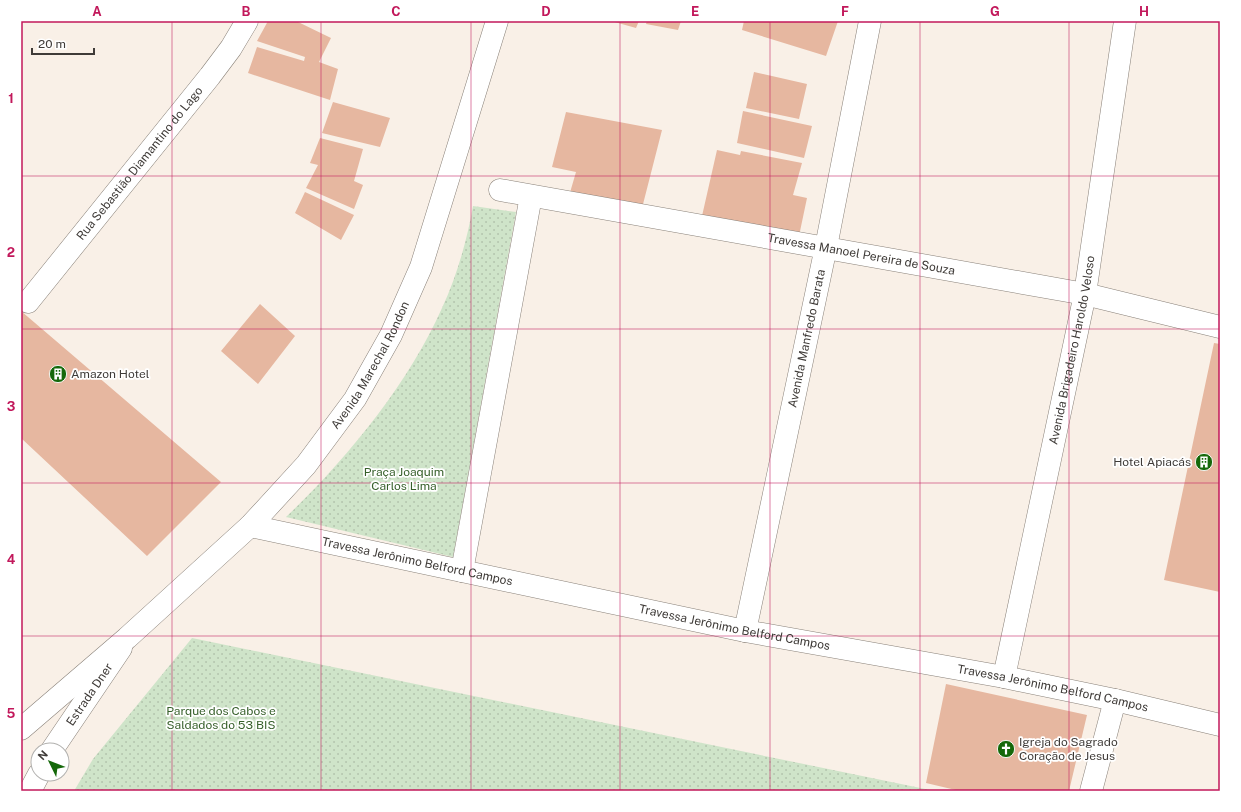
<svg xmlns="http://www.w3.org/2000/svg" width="1241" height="812" viewBox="0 0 1241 812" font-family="'Public Sans',sans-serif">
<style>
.park{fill:url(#park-dots)}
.building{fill:#e6b7a0}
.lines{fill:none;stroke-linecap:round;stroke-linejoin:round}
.street-casing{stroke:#898179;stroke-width:23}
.secondary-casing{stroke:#898179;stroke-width:23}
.street{stroke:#fff;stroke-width:22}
.secondary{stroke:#fff;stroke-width:22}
.grid{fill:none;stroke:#c2185b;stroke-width:1;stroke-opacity:0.55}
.labels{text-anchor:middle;stroke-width:3.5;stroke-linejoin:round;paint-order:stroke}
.street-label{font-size:12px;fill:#3f3b38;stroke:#fff}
.poi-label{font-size:12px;fill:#3f3b38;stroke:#fff;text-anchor:start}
.park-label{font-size:12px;fill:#365f2a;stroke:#fff}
.neatline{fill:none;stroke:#c2185b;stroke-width:1.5}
.grid-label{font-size:13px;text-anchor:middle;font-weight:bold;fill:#c2185b}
</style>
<defs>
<pattern id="park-dots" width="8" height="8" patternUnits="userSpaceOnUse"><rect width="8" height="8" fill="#cfe4c9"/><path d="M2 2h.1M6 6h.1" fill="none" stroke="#b3c4ad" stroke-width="1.8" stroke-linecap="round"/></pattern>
</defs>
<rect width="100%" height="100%" fill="#f9f0e7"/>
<path class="park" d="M473 206 516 212 453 557 286 517C346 460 409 383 442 308 457 276 467 240 473 206Z
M192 638 935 791H74L93 759Z"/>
<path class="building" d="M268 21H296L331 38 319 62 338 69 330 100 248 73 257 47 304 61 305 57 257 41Z
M611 21H639L636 28Z
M647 21H681L678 30 646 24Z
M744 21H838L826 56 742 30Z
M754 72 807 84 799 119 746 108Z
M333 102 390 118 380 147 322 133Z
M743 111 812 126 804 158 737 143Z
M566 112 662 130 641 212 569 196 576 172 552 167Z
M320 138 363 149 354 181 363 185 354 209 306 188 318 165 310 163Z
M717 150 740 155 741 151 802 163 793 195 807 198 799 236 702 216Z
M305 192 354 215 341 240 295 213Z
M260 304 295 336 258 384 221 351Z
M21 311 221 482 147 556 21 438Z
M1214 343 1220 344V592L1164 580Z
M946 684 1087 715 1069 791H960L926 783Z"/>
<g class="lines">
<defs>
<g id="street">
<path id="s1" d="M500 190 1085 294 1220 327"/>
<path id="s2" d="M28 302 210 76 231 48 247 21"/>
<path id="s3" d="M250 526 745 631 1004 677 1115 700 1220 725"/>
<path d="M462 571 531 196"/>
<path id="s4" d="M745 631 826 247 870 21"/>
<path id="s5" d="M1004 677 1085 294 1125 21"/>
<path id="s6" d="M52 750 121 648"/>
<path d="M30 791 39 774"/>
<path d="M1091 791 1115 700"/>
</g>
<g id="secondary">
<path id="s7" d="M21 729 127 638 250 526 306 465 355 399 391 335 421 267 497 21"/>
</g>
</defs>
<use href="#street" class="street-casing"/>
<use href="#secondary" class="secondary-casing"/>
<use href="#street" class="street"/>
<use href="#secondary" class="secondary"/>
</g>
<path class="grid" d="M172 21V791M321 21V791M471 21V791M620 21V791M770 21V791M920 21V791M1069 21V791M21 176H1220M21 329H1220M21 483H1220M21 636H1220"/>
<defs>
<symbol id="building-disc" viewBox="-11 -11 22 22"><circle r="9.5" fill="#15680a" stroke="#fff"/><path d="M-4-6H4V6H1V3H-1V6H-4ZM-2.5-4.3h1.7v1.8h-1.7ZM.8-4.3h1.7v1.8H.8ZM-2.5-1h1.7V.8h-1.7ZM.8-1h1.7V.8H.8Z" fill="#fff"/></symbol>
<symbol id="church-disc" viewBox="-11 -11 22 22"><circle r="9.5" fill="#15680a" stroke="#fff"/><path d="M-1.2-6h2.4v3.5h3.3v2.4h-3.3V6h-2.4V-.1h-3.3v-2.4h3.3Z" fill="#fff"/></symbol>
</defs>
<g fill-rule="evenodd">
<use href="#building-disc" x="48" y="364" width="20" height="20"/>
<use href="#building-disc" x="1194" y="452" width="20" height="20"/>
<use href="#church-disc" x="996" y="739" width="20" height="20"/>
</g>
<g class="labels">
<g class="street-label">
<text dy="4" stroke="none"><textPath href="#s2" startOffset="178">Rua Sebastião Diamantino do Lago</textPath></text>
<text dy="4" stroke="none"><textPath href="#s1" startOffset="367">Travessa Manoel Pereira de Souza</textPath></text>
<text dy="4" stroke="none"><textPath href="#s4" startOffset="299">Avenida Manfredo Barata</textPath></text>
<text dy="4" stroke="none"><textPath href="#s5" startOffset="334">Avenida Brigadeiro Haroldo Veloso</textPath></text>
<text dy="4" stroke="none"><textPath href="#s7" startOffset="508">Avenida Marechal Rondon</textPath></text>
<text dy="4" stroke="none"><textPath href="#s3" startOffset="171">Travessa Jerônimo Belford Campos</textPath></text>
<text dy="4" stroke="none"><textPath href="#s3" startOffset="495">Travessa Jerônimo Belford Campos</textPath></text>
<text dy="4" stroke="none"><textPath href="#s3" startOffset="819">Travessa Jerônimo Belford Campos</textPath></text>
<text dy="4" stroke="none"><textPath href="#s6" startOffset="67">Estrada Dner</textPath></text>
</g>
<g class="poi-label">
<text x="71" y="378">Amazon Hotel</text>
<text x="1191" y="466" text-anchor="end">Hotel Apiacás</text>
<text x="1019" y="746">Igreja do Sagrado<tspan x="1019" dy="14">Coração de Jesus</tspan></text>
</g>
<g class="park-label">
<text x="404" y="476">Praça Joaquim<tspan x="404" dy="14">Carlos Lima</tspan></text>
<text x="221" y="715">Parque dos Cabos e<tspan x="221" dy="14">Saldados do 53 BIS</tspan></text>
</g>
</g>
<rect width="1241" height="812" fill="none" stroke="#ffffff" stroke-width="44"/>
<g transform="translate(50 762) rotate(313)"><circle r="19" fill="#ffffff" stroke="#b2b1af"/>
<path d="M0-3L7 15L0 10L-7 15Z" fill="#15680a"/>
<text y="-6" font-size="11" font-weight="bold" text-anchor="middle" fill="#3f3b38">N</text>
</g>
<path d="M32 48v6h62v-6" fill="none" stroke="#3f3b38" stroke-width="2"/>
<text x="38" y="48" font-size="12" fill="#3f3b38" stroke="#ffffff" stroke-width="3" paint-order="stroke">20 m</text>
<rect x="22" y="22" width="1197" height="768" class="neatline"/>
<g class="grid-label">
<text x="97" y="16">A</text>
<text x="246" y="16">B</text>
<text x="396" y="16">C</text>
<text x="546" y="16">D</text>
<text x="695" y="16">E</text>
<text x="845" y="16">F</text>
<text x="995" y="16">G</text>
<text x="1144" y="16">H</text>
<text x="11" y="103">1</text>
<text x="11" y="257">2</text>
<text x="11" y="411">3</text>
<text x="11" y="564">4</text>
<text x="11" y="718">5</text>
</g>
</svg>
